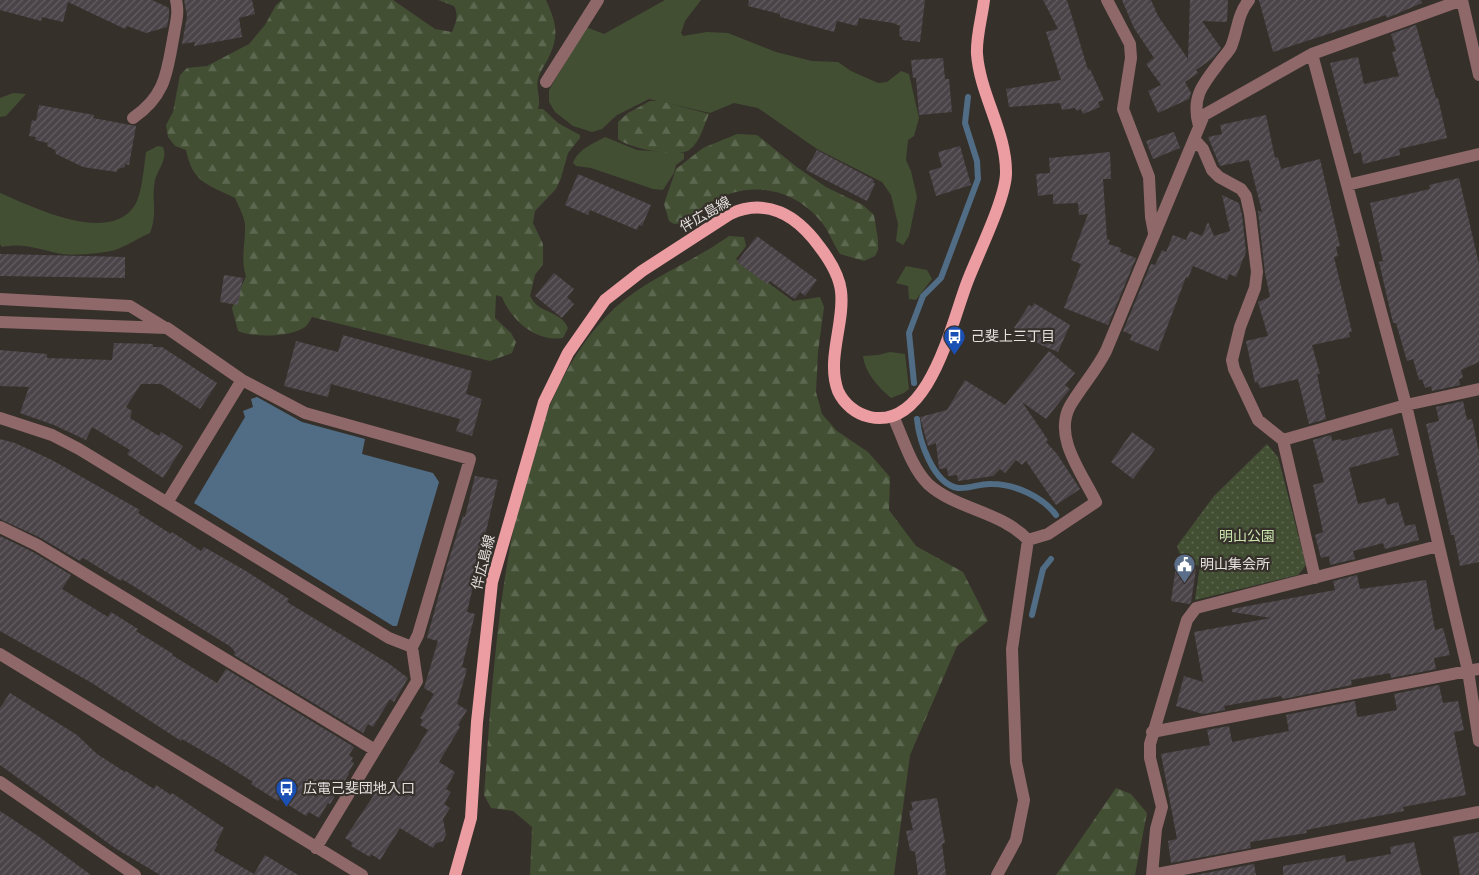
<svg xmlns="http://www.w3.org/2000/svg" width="1479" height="875" viewBox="0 0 1479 875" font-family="Poppins,'Noto Sans JP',sans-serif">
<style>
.grass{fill:#424f33}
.forest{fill:url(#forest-firs)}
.park{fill:url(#park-dots)}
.water{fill:#506d85}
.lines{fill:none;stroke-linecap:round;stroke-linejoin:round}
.stream{stroke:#506d85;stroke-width:6}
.building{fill:url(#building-hatch)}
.minor{stroke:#8f686a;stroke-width:12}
.major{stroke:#ec9da2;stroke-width:12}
.labels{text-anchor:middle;stroke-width:4.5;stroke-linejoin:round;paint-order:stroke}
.street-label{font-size:14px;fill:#e5e1de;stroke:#36302b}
.poi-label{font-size:14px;fill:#e5e1de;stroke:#36302b;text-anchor:start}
.park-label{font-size:14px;fill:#cae5ac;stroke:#36302b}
</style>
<defs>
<pattern id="forest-firs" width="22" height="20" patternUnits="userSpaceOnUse" patternTransform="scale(1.25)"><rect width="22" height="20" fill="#424f33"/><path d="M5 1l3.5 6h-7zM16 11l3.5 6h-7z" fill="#5d6850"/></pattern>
<pattern id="park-dots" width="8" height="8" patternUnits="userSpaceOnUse" patternTransform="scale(1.25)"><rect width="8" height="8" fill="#424f33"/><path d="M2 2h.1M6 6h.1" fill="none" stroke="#5d6850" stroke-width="1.8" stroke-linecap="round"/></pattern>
<pattern id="building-hatch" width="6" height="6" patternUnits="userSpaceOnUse" patternTransform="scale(1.25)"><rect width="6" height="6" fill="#4a4348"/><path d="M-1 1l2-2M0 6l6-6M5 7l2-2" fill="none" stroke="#645e62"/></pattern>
</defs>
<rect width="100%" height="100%" fill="#36302b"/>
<path class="grass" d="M665 0H701L685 21 681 33 683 36 707 32 728 33 776 52 812 61 838 62 851 71 878 83 887 82 901 71 909 74 919 118 914 136 908 140 906 160 911 171 917 197 909 236 903 245 896 241 898 224 891 195 882 182 817 149 758 108 734 103 710 113 649 99 617 115 602 129 592 132 573 126 555 112 549 102V90L586 27 604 34Z
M13 93 26 94 6 116 0 117V98Z
M605 137 637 150 684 153V159L676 165 674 173 663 190 653 189 591 168 576 166 573 163C578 149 593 144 605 137Z
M158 146 163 147C168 159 158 169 155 180 151 201 158 212 150 233 138 238 127 246 115 250 107 253 71 256 62 254 41 250 24 242 2 247L0 244V193C31 206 109 246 135 205 142 194 144 166 146 152Z
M906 266 927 270 932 279 916 300 909 299 908 286 896 283Z
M890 352 905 354 909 389 904 393 891 398C878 387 865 373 863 356L878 355Z"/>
<path class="forest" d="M282 0H393L435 29 452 32C456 23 459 15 454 6L438 0H546C556 22 560 35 548 59 545 64 541 70 539 76 534 88 542 98 538 109H543L558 123 580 135V138L568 153 561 178 556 189 535 211 533 223 543 244V264L535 275 530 296C532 299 535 304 538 306 548 313 563 315 568 328L563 338C536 342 511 320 502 297L496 295 495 318 511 333 516 342 512 353 490 361 312 317C310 320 308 325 305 327 291 337 254 338 238 331L232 308 246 276C240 258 246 243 245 224 244 216 238 205 235 198 207 184 193 183 186 150L175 146 168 137 166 125 173 112 180 75 187 68 207 66 249 44 265 25 276 5Z
M650 101H660L709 114C703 127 701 141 689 150 678 158 628 148 618 139V122L628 113Z
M737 134 757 135 798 168 826 187 863 205 874 215 878 240V250L875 256 864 261 840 254C832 242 828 228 818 218 789 186 746 181 710 203 700 209 687 224 674 224L669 221 664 204 676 169 703 148Z
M729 236 744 237 746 246 736 259 793 301 820 297 824 307 818 352 816 392 822 414 837 431 868 452 890 477 889 510 916 546 963 572 988 621 957 646 910 755 894 875H530L532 827 513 811 491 808 484 795C495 653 504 407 617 306 650 277 693 262 729 236Z
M1116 788 1131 794 1147 813 1135 875H1056Z"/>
<path class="park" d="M1267 444 1278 457 1306 565 1298 575 1195 600 1200 566 1183 562 1177 546 1214 496Z"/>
<path class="water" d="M257 397 302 422 365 439 362 454 433 473 439 482 397 626H393L194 503 245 417 243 411 253 407 251 399Z"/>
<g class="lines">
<path class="stream" d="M914 383 909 333 923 296 941 278 978 179 977 161 965 123 968 97
M917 419C919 440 933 484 958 488 970 489 981 483 992 484 1015 484 1043 497 1056 515
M1032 615 1043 569 1051 559"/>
</g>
<path class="building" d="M0 0H152L169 8V16L167 27 146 33 127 26 125 29 68 2 63 22 42 17 41 21 0 10Z
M184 0H252L255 14 239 18 242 37 194 46 195 42 182 44 187 16Z
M749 0H925L920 42 902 40V37L899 36 900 26 893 23 859 18 857 26 837 21 834 32 780 17V14L748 6Z
M1043 0H1067L1088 70 1090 69 1104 100 1098 102 1100 107 1083 114 1081 109 1077 111 1075 108 1062 110 1060 103 1009 107 1006 89 1061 80 1046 32 1058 29Z
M1122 0H1151L1158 16 1188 59 1190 0H1228L1227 22 1202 21 1221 48 1213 58 1196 70 1198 73 1185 82 1191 93 1189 99 1158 113 1148 91 1161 85 1146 64 1154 58 1134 28Z
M1259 0H1421L1422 3 1387 18 1386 15 1273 52Z
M1416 25 1436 98H1438L1447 138 1399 149 1400 155 1363 164 1361 152 1354 154 1330 63 1358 57 1364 84 1399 76 1392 52 1396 51 1391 34Z
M943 58 945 79H949L952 112 919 115 916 78H913L911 60Z
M39 105 94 115 93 118 136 126 129 165 125 164V167L118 169 117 172 103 170 83 167 56 154 55 150 47 146 48 143 35 140 36 137 29 136 32 120 36 121Z
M1266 115 1275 158 1278 157 1281 169 1320 159 1340 246 1336 247 1338 256 1334 257 1352 332H1349L1350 337 1312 345 1320 374H1317L1326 419 1309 424 1298 379 1260 388 1258 382 1255 383 1246 341 1268 336 1258 302 1270 297 1265 273 1258 211 1262 212 1249 160 1220 166 1208 137 1222 134 1220 125Z
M1174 132 1180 148 1153 159 1146 141Z
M960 146 971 185 936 196 929 171 942 167 938 152Z
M817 150 874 180 873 182 875 184 867 201 806 170Z
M1110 152 1111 179H1103L1107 239 1110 240 1108 244 1121 248 1120 252 1136 258 1108 325 1064 308 1081 264 1071 260 1088 214 1079 215 1078 203 1053 204V194L1038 196 1036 174 1050 173 1049 158Z
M578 174 651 205 642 226 639 225 637 230 590 210 588 215 565 205Z
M1459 178 1479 264V362L1461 370 1463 378 1459 379 1460 385 1432 391 1431 386 1425 388 1422 379 1419 380 1413 359 1407 361 1396 323H1393L1379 262 1383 261 1370 203 1430 189 1429 185Z
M1222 195 1239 203 1242 215 1246 252 1236 277 1229 274 1227 280 1193 266 1188 278 1186 277 1158 351 1130 340 1132 335 1123 331 1151 264 1155 265 1162 250 1166 252 1173 235 1186 240 1190 231 1202 236 1208 222 1214 236 1230 231Z
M757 236 817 280 805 296 800 292 795 299 790 296 770 281 767 284 737 262Z
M0 254 125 257V278L0 276Z
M554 273 574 289 567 297 574 304 562 318 535 296Z
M224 275 243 278 238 305 220 302Z
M1034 303 1070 325 1058 352 1041 345 1014 328 1029 305 1032 307Z
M343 335 472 371 466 394 482 399 472 436 456 431 460 419 331 384 328 397 284 386 296 341 338 352Z
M114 343 153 344V347H162L217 383 200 409 161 384H141L126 407 132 411 130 418 159 436 161 432 183 446 163 478 127 454 130 450 92 427 86 440 54 425 20 413 29 387 0 386V350L47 354V358L112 360Z
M1049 351 1075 373 1065 385 1070 389 1046 419 1022 402 1048 440 1046 442 1057 454 1080 489 1056 505 1026 461 1022 465 1016 460 1005 473 1000 469 993 476 958 481 957 475 948 476 947 468 939 469 936 443 928 446 920 417 947 410 965 380 1005 405Z
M1463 401 1467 420 1472 419 1479 452V562L1460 566 1454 535H1451L1426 424 1439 421 1436 407Z
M1392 428 1399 455 1349 468 1358 504 1385 498 1387 505 1398 502 1405 526 1415 524 1419 540 1385 549 1383 543 1353 551 1355 559 1330 565 1329 556 1321 558 1315 535 1323 532 1313 485 1324 482 1313 440 1331 435 1332 441 1341 439 1342 441Z
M1132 432 1155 449 1133 479 1111 462Z
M0 439 15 443 52 460 140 510 138 513 171 534 172 532 201 551 204 547 246 571 289 599 287 602 388 663 408 678 394 702 390 699 373 727 368 724 363 733 234 655 235 652 231 647 122 579 121 581 85 559 82 558 80 561 41 538 0 519Z
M475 476 498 480 467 612 475 614 462 667 467 669 457 704 467 710 458 725 460 727 439 762 455 772 446 789 451 792 444 804 450 808 443 819 446 835 443 841 436 843 433 848 400 828 380 860 371 854 370 857 351 846 353 843 345 838 380 786 390 792 428 730 420 725 423 720 420 718 434 694 424 688 438 641 427 638 448 562 463 516 465 517Z
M0 536 33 552 71 575 62 589 108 617 111 612 138 629 136 631 173 654 172 655 217 683 226 669 354 747 349 755 353 758 351 761 354 763 348 773 349 774 330 804 328 803 319 818 309 812 306 816 279 799 278 801 251 784 253 782 218 760 182 739 181 741 92 683 0 631Z
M1176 566 1196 569 1191 602 1189 604 1171 601Z
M1357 575 1360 589 1426 580 1435 630 1443 628 1450 655 1434 658 1436 669 1391 678 1390 673 1351 680 1352 685 1283 699 1281 696 1224 706 1225 710 1203 714 1176 706 1184 676 1203 682 1194 632 1271 618 1232 612V609L1335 590 1333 581Z
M1439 685 1443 703 1458 701 1464 730 1454 732 1466 795 1403 807 1404 811 1306 830 1307 833 1250 842 1251 848 1171 863 1168 841 1177 839 1161 754 1210 745 1207 730 1229 726 1232 742 1289 731 1286 715 1355 701 1357 716 1359 717 1397 710 1394 694Z
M10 693 77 735 97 754 125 772 126 771 154 789 156 785 171 795 172 793 224 828 216 843 218 844 214 851 254 874 265 855 298 875H160L115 848 0 765V708Z
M937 798 945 843 942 844 946 875H918L915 852 910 850 906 831 913 830 909 811 913 810 911 802Z
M0 811 38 836 91 875H0Z
M1479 832V875H1460L1453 837Z
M1414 842 1421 875H1283V866L1345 855 1346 862 1391 854 1390 847Z
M1254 864 1256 875H1195Z"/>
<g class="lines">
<path class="minor" d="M1107 0 1130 44 1131 58 1123 109 1149 177 1151 217 1154 233
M1462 0 1479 75
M1312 54 1406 405 1468 671 1479 741
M546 82 598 0
M133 118C167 95 167 70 174 34 176 22 179 13 176 0
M1199 126C1191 98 1202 85 1219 63 1222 58 1228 53 1231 47 1238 30 1237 15 1249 0
M1194 139 1203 149 1212 170 1219 177 1241 189 1246 196 1250 214 1257 272 1255 288 1240 327 1232 360 1234 369 1258 420 1283 440 1315 578
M1347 185 1479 154
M0 299 130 306 164 327
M0 322 167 328 242 380 305 413 470 459 418 635 412 647 417 681 316 848
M893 416C903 438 911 467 928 484 957 510 1001 511 1028 540L1012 649 1016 762 1024 800 1016 840 997 875
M0 418 52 435 79 449 389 638 412 647
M1283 440 1406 405 1479 389
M168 501 242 380
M0 527 37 545 375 750
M1028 540 1048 534 1096 502C1082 473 1053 437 1070 406 1081 387 1096 371 1106 351L1204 115 1312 54 1462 0
M1438 546 1196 608 1187 620 1150 744V758L1162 807 1156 829 1152 875 1479 812
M0 654 362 875
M1152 732 1479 669
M0 782 135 875"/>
<path class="major" d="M455 875 471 818 477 722 492 582 544 402 568 353 605 300 642 271 730 214C767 197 797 216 819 246 829 259 839 274 841 291 845 323 826 359 838 391 844 404 856 414 870 417 930 430 952 320 968 280 978 254 1005 200 1006 174 1007 133 980 95 977 54 976 37 982 17 984 0"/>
</g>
<defs>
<symbol id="bus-pin" viewBox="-11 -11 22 30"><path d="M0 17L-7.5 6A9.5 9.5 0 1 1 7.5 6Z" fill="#1a4fb4" stroke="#36302b"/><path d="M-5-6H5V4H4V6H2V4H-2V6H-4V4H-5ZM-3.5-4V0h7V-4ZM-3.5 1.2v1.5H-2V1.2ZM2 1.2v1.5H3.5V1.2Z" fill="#fff"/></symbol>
<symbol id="civic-pin" viewBox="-11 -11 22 30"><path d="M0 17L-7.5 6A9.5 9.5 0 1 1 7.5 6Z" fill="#5c6f8a" stroke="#36302b"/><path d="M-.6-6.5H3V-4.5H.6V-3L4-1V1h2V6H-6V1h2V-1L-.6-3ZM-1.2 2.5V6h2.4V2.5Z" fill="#fff"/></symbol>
</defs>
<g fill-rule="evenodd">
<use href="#bus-pin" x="942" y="324" width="25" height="34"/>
<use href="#civic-pin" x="1172" y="552" width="25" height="34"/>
<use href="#bus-pin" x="274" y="776" width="25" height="34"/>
</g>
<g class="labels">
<g class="street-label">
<text transform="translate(705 214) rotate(-30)" y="5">伴広島線</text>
<text transform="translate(483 562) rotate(-76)" y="5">伴広島線</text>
</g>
<g class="poi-label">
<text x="971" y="341">己斐上三丁目</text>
<text x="1200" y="569">明山集会所</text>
<text x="303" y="793">広電己斐団地入口</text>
</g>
<g class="park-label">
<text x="1247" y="541">明山公園</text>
</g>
</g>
</svg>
